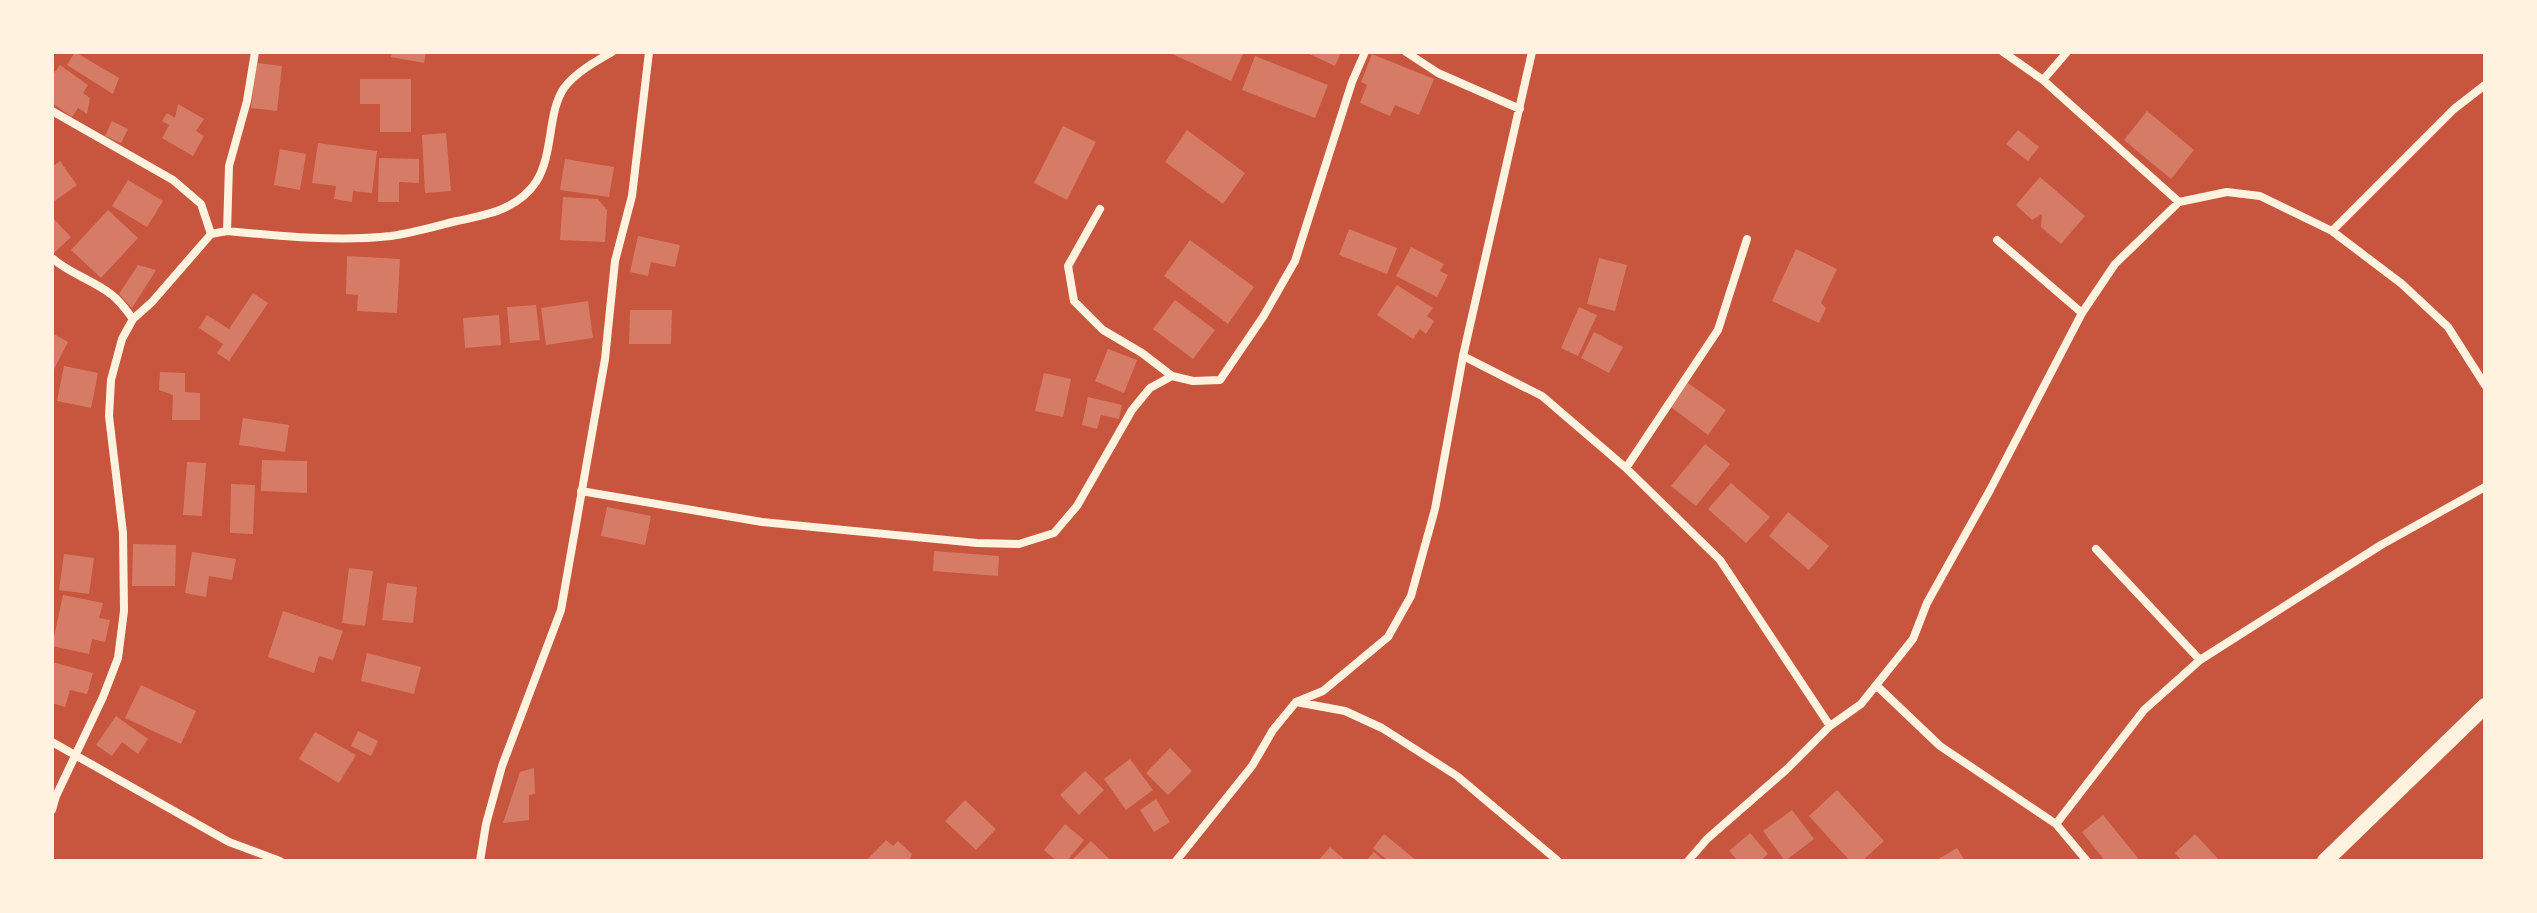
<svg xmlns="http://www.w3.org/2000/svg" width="2537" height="913" viewBox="0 0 2537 913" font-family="'Libre Baskerville',serif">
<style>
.building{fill:#d67c66}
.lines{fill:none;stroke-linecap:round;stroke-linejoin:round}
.minor{stroke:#fff3e0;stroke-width:8}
.secondary{stroke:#fff3e0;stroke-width:16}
</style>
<rect width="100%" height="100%" fill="#c8553d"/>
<path class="building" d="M75 52 119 78 113 94 67 65Z
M392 52H426L424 63 391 57Z
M1168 52H1244L1231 81Z
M1305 52H1341L1335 66Z
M1372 54 1434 79 1419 115 1395 105 1390 116 1360 103 1367 85 1361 82Z
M1255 56 1328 85 1315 118 1242 90Z
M257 63 282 66 277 111 251 108Z
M60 65 88 85 83 93 90 98 87 114 78 108 72 117 52 103V76Z
M360 79H411V132H380V104H360Z
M178 104 204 119 196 131 204 136 193 156 162 138 169 125 162 121 167 113 175 118Z
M2147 111 2194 150 2171 179 2124 140Z
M112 121 128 129 121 143 105 136Z
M1063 126 1096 142 1067 200 1034 183Z
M1187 130 1245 173 1223 204 1165 162Z
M2018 130 2039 147 2028 161 2006 144Z
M446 133 451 191 425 193 422 135Z
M318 143 377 151 372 193 353 191 352 202 334 199 336 186 312 183Z
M280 149 306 154 300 190 274 185Z
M379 158 419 159V183L399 182V202H378Z
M565 159 614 167 609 197 560 190Z
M60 161 77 185 52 203V167Z
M2040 177 2085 216 2061 244 2041 227 2042 214 2032 220 2016 205Z
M128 180 163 201 147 227 112 206Z
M563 197 598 199 607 210 605 242 560 240Z
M108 210 138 238 101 278 71 250Z
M52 217 71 237 54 253 52 251Z
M1349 229 1397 248 1387 274 1339 255Z
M638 236 680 245 675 267 651 262 648 276 630 272Z
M1190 240 1254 287 1228 324 1164 276Z
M1411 247 1444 264 1440 271 1448 275 1437 297 1396 276Z
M1796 249 1837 269 1821 303 1826 308 1819 323 1772 301Z
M347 256 400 259 397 313 357 311 358 295 346 294Z
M1599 258 1627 265 1615 311 1587 304Z
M138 265 156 270 132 308 119 294Z
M1397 285 1433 308 1427 316 1434 321 1426 334 1420 329 1413 339 1377 315Z
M253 293 268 303 229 361 217 353 223 344 199 328 207 315 229 329Z
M1175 300 1215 330 1193 359 1153 329Z
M588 301 593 338 546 345 541 308Z
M536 305 540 340 510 343 507 307Z
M1579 307 1597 315 1578 356 1561 348Z
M630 310H672L671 344H629Z
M499 315 501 345 465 348 463 318Z
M1594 332 1623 347 1609 373 1581 358Z
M52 333 68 342 52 373Z
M1108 349 1137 360 1124 393 1095 381Z
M64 366 98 373 91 408 57 401Z
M160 372 185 373V392L200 393V420H172L173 395 159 390Z
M1044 373 1071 379 1063 417 1035 411Z
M1688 383 1726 410 1708 435 1671 407Z
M1088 397 1122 405 1119 419 1101 415 1097 429 1082 425Z
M243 418 289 425 285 452 239 445Z
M1705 444 1730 464 1696 506 1671 486Z
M262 460 307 461V493L261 491Z
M187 462 206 463 202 516 183 515Z
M1731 483 1770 517 1746 543 1708 509Z
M231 484 255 485 253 534 230 533Z
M607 507 651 516 645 545 601 536Z
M1788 512 1829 546 1809 570 1769 536Z
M133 544 176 545 175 586H132Z
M934 551 999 556 998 576 933 571Z
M192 552 236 559 232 580 209 576 206 597 185 593Z
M64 554 94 558 89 594 59 590Z
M349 568 373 571 365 626 342 623Z
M387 583 417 587 413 623 382 620Z
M63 595 103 603 99 618 110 620 105 642 92 639 89 654 52 646Z
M283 611 343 631 333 660 319 656 314 673 268 657Z
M367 653 421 667 414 694 361 681Z
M52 662 93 673 87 694 70 690 65 707 52 703Z
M141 685 196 711 181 744 125 718Z
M116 716 148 739 138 754 122 742 112 756 96 745Z
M358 731 378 741 371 756 351 746Z
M315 732 356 755 339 783 299 759Z
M1170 748 1192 771 1168 795 1146 773Z
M1130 759 1153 790 1126 810 1104 779Z
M534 768 535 794 529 795V820L503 823 520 772Z
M1085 771 1104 790 1079 815 1060 795Z
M1837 790 1884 841 1862 861H1850L1809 816Z
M1156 799 1170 822 1154 832 1140 810Z
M965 800 996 829 976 850 945 821Z
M1792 810 1814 839 1785 861 1763 831Z
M2103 815 2138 858 2134 861H2105L2082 832Z
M1065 824 1084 840 1067 861H1057L1044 850Z
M1750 833 1768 854 1760 861H1738L1729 851Z
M1384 834 1417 861H1388L1373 848Z
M2195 834 2220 861H2182L2175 853Z
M886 840 893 846 898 841 912 854 909 861H866Z
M1091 841 1109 859 1071 861Z
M1330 847 1346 861H1318Z
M1957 848 1965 861H1935Z
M1374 852 1384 861H1366Z"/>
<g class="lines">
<path class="minor" d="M1406 52 1438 73 1520 109
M2003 52 2043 80 2179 202
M2043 80 2067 52
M52 111 173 180 201 204 211 234
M1100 209 1068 266 1074 301 1103 330 1142 353 1172 376
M227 231 229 166 247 101 255 52
M2332 231 2454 109 2485 85
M1997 240 2082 313
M52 258C70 274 93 280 112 295 120 301 127 311 133 319
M1463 356 1542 396 1626 468 1720 560 1830 726
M1626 468 1718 330 1747 239
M581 491 762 522 977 543 1019 544 1054 533 1077 506 1132 410 1150 388 1172 376 1193 381 1220 380 1263 317 1295 261 1352 82 1365 52
M2096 549 2200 660
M1876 685 1940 746 2056 824
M1296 702 1345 711 1382 728 1457 776 1558 861
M52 742 229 842 280 861
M52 810 56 796 103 697 118 658 124 611 123 533 109 416 111 380 122 339 133 319 152 302 211 234 227 231C280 236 338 242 391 236 413 233 436 226 457 221 487 215 518 209 536 182 554 154 547 113 564 88 575 73 596 61 612 52
M480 861 486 824 502 766 561 610 605 359 615 261 632 196 649 52
M1176 861 1252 766 1273 730 1296 702 1323 691 1388 637 1411 596 1435 509 1463 356 1532 52
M1688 861 1707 839 1787 769 1830 726 1861 704 1913 639 1927 603 1990 490 2082 313 2115 264 2179 202 2227 192 2260 196 2332 231 2402 284 2448 327 2485 385
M2087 861 2056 824 2144 710 2200 660 2381 545 2485 487"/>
<path class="secondary" d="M2325 861 2485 706"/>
</g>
<rect width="2537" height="913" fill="none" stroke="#fff3e0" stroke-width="108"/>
</svg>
